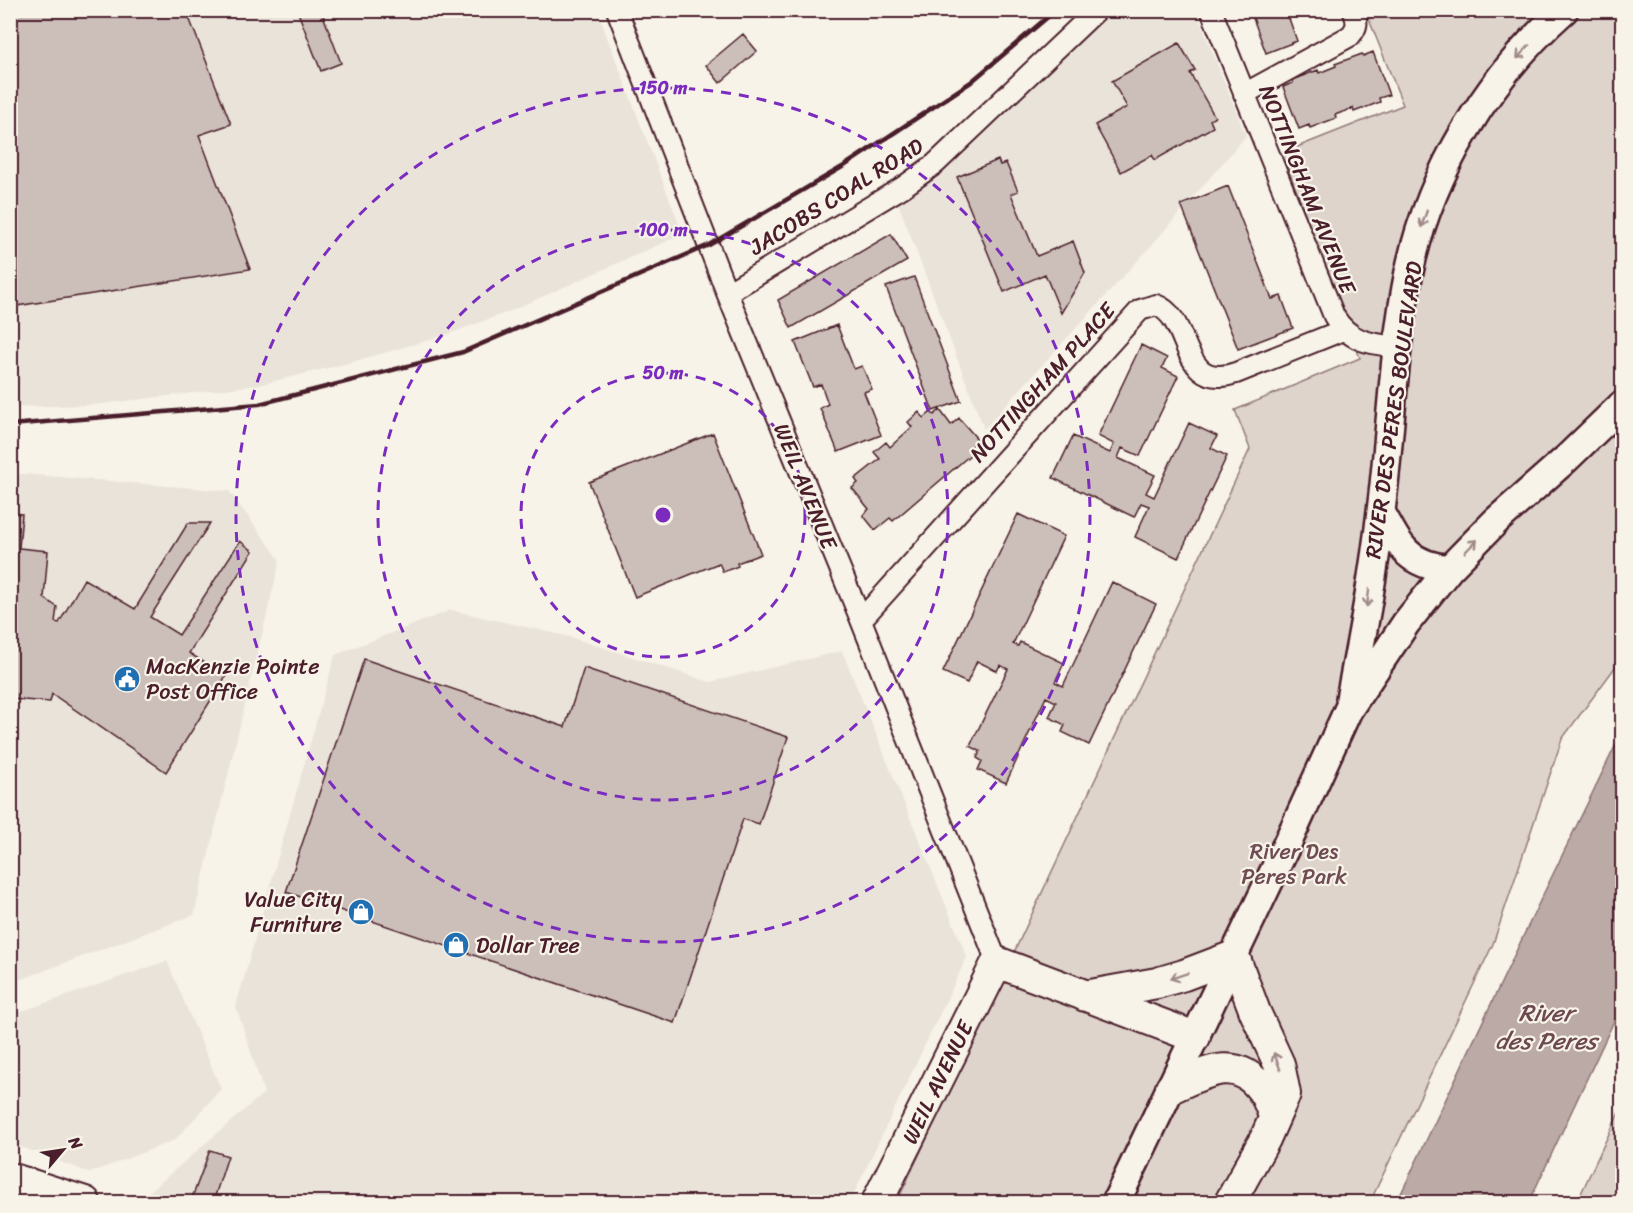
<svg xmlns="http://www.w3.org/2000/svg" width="1633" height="1213" viewBox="0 0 1633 1213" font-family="Sriracha,sans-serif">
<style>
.built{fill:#eae3da}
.green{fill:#ded4cc;stroke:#947a7c;stroke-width:1.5}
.water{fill:#bcaaa7;stroke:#8e7275;stroke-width:1.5}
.building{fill:#ccbfb9;stroke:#4a1f2b;stroke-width:1.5}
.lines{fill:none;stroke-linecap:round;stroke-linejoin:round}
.minor-casing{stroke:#4a1f2b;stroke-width:24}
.secondary-casing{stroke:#4a1f2b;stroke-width:32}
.primary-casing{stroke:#4a1f2b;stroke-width:34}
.minor{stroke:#f7f3e8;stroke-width:20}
.secondary{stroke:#f7f3e8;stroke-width:27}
.primary{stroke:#f7f3e8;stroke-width:30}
.rail{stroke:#4a1f2b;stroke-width:4.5}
.oneway{stroke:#a0898a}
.ring{fill:none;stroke:#7b2cbf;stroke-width:3;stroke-dasharray:10 8}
.labels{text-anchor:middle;stroke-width:4.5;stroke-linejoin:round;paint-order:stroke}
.street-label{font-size:22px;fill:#4a1f2b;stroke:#f7f3e8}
.poi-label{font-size:22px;fill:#4a1f2b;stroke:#f7f3e8;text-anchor:start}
.park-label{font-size:22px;fill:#6f4c53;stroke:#f7f3e8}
.water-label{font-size:24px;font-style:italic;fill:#6c4950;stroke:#f7f3e8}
.centre{fill:#7b2cbf;stroke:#f7f3e8;stroke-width:3}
.ring-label{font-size:18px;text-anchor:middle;font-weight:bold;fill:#7b2cbf;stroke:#f7f3e8;stroke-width:4.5;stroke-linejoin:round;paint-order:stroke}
</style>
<rect width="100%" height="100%" fill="#f7f3e8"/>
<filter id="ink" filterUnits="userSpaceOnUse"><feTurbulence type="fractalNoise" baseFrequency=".0167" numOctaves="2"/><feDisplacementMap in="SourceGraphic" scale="12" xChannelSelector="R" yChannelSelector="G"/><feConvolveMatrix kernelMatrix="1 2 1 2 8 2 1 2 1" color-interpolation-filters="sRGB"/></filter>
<g filter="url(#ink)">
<path class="built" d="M10 11H597L683 234 508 312 446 335 345 364 258 385 93 405 11 407Z
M1111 11H1196L1246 136 1151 246 984 429 898 203 921 189 972 146Z
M11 473 229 491 280 560 194 915 11 983Z
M451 610 570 637 710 682 842 651 967 957 850 1202H175L148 1193 264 1093 236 1006 335 655Z
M167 961 221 1089 175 1140 90 1173 11 1143V1015Z"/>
<path class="green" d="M1385 10 1622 11V658L1562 739 1493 944 1370 1202H897L1250 449 1235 410 1360 358 1282 153 1403 105 1368 17Z
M1622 1106V1187L1615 1202H1577Z"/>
<path class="water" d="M1622 732V1004L1529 1202H1397L1539 903Z"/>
<path class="building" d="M10 10H186L231 124 199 135 250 269 10 307Z
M297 10H321L341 63 321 71Z
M1250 10H1286L1297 41 1266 53Z
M743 34 757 51 720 83 706 65Z
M1179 43 1195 70 1190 73 1215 117 1210 120 1213 127 1155 160 1152 155 1121 172 1095 125 1127 107 1112 81Z
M1373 52 1389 95 1379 98 1380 102 1354 112 1353 108 1335 115 1336 118 1310 128 1309 125 1299 129 1283 87 1293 83 1292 80 1318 70 1319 73 1336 66 1335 64 1362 54 1363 56Z
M998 160 1000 165 1006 163 1018 191 1011 194 1037 256 1073 241 1085 273 1061 313 1045 274 1004 292 957 177Z
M1228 186 1272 299 1281 296 1293 328 1238 349 1181 205Z
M891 234 907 261 791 328 778 300Z
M914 277 961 401 933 411 886 287Z
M837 325 854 369 862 366 872 389 864 392 881 435 838 452 820 408 828 404 821 384 813 387 795 342Z
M1141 345 1167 358 1162 368 1178 376 1140 456 1122 448 1118 458 1155 475 1146 493 1154 497 1189 423 1217 436 1211 448 1227 456 1178 558 1135 537 1149 506 1141 503 1134 517 1053 478 1073 436 1110 453 1114 444 1098 436Z
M940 410 951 425 959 418 978 440 973 445 977 449 893 521 890 518 875 530 863 515 869 509 852 488 858 483 855 479 880 459 874 452 886 442 890 447 912 427 908 422 919 412 924 418 931 412 934 415Z
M713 433 761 554 737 563 738 566 723 572 719 563 635 597 589 482Z
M10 513 22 514 19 548 48 551 44 598 57 607 55 622 59 623 84 579 135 609 188 523H210L150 617 179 635 240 541 253 551 189 653 226 676 166 772 52 694 50 702 10 699Z
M1018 514 1064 536 1013 644 1018 646 1020 642 1064 663 1055 682 1063 686 1112 582 1156 604 1089 745 1062 732 1065 725 1049 717 1056 702 1046 697 1006 783 978 770 982 761 977 758 980 751 970 746 1008 669 1000 665 997 671 977 661 967 683 943 672Z
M364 659 565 727 584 668 788 737 759 824 743 819 675 1023 286 892Z
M210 1150 228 1156 213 1202H205L192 1198Z"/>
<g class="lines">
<defs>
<path id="minor" d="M617 10 727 293 861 620 997 962
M1211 10 1334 316C1349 342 1371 344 1398 347
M1244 94 1350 36C1358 27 1358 22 1353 10
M727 293 903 187 935 164 1097 10
M861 620 1140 310 1156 305C1193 318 1178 392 1236 373L1343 330"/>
<path id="secondary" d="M1381 512C1400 547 1407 564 1449 569
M1350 699C1362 636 1374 574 1381 511 1391 432 1393 350 1409 272 1430 173 1488 77 1564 10
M1116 1202 1287 844 1348 710 1406 623 1449 569 1496 521 1566 459 1622 405"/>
<path id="primary" d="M1085 996 1157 983 1184 975 1234 956 1255 1012 1279 1064 1285 1094 1265 1139 1230 1202
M1171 1088C1203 1074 1236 1053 1262 1090 1268 1098 1271 1108 1274 1116
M10 1178 85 1202
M877 1202 997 962 1195 1037"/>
</defs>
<use href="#minor" class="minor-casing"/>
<use href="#secondary" class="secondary-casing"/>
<use href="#primary" class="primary-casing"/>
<use href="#minor" class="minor"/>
<use href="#secondary" class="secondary"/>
<use href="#primary" class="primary"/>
<path class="rail" d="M10 425 259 404 463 352 709 245 844 166 971 82 1056 10"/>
</g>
<defs><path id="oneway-shaft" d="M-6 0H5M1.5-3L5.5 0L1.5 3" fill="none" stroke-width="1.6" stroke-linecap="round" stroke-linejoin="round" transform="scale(1.5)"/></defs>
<g class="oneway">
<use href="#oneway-shaft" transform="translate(1523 52) rotate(133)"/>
<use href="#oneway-shaft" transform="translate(1424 219) rotate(109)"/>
<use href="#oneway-shaft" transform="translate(1471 546) rotate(-46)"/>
<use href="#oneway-shaft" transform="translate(1368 598) rotate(98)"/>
<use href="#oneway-shaft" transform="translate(1179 976) rotate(162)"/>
<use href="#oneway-shaft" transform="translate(1277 1061) rotate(-111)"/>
</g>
</g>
<g class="ring">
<circle cx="663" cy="515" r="142"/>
<circle cx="663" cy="515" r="285"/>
<circle cx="663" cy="515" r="427"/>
</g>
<defs>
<symbol id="civic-disc" viewBox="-11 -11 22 22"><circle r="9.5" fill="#1f6fb2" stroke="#f7f3e8"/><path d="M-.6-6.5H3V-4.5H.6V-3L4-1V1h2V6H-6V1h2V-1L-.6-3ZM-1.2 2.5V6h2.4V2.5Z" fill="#fff"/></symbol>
<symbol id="shop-disc" viewBox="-11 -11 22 22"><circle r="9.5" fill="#1f6fb2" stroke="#f7f3e8"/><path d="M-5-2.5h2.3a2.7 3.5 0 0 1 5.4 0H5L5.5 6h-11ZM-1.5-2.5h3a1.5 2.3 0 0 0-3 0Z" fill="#fff"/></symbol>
</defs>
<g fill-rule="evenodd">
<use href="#civic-disc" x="112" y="664" width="30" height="30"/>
<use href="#shop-disc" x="346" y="897" width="30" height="30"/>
<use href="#shop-disc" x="441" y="930" width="30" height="30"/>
</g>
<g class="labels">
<g class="street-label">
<text transform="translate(1308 189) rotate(68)" y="8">NOTTINGHAM AVENUE</text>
<text transform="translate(836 196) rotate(-32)" y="8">JACOBS COAL ROAD</text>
<text transform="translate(1042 382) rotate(-48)" y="8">NOTTINGHAM PLACE</text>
<text transform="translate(1393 410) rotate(-82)" y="8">RIVER DES PERES BOULEVARD</text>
<text transform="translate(806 486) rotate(68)" y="8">WEIL AVENUE</text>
<text transform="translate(937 1082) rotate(-64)" y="8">WEIL AVENUE</text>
</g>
<g class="poi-label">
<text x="146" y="674">MacKenzie Pointe<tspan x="146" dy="25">Post Office</tspan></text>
<text x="342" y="907" text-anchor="end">Value City<tspan x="342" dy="25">Furniture</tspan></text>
<text x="476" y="953">Dollar Tree</text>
</g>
<g class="park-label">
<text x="1294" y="859">River Des<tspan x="1294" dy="25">Peres Park</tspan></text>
</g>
<g class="water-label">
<text x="1546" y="1021">River<tspan x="1546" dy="28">des Peres</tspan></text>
</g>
</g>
<circle cx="663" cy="515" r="9" class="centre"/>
<g class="ring-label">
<text x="663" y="94">150 m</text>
<text x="663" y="236">100 m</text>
<text x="663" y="379">50 m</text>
</g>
<rect width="1633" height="1213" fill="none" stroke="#f7f3e8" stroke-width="36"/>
<rect x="18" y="18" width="1597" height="1177" fill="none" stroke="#4a1f2b" stroke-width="2" filter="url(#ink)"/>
<g transform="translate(63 1150) rotate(61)" stroke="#f7f3e8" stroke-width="4.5" paint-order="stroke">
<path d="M0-4.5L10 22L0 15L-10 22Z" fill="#4a1f2b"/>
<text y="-9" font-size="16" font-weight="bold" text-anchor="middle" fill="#4a1f2b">N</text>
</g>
</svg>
